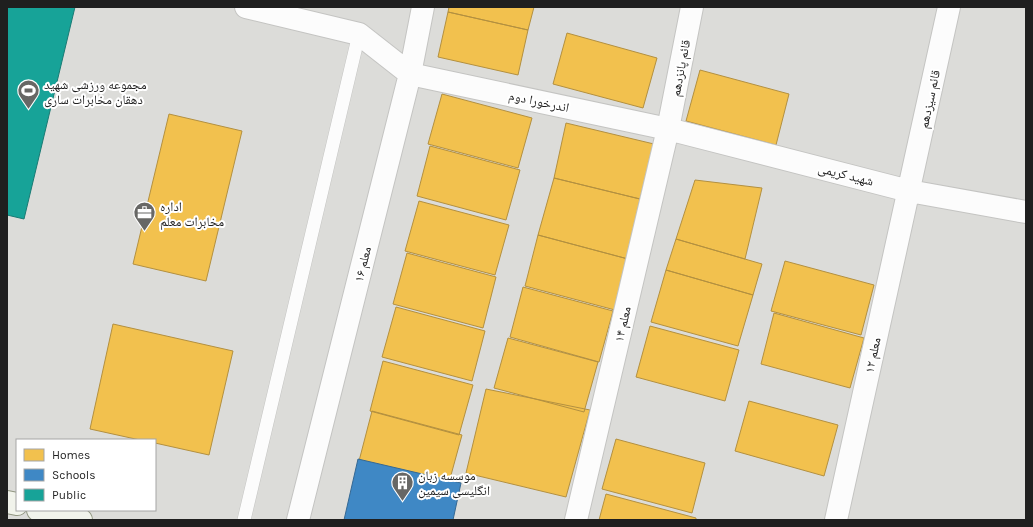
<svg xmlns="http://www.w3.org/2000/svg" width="1033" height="527" viewBox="0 0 1033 527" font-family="Karla,'Noto Naskh Arabic',sans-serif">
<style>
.residential{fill:#dcdcd9;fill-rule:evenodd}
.homes{fill:#f2c14e;stroke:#b39040}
.schools{fill:#3f88c5;stroke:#356893}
.public{fill:#17a398;stroke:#197b74}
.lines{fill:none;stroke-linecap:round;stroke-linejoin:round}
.service-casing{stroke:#c4c4c2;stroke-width:14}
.minor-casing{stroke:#c4c4c2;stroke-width:24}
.secondary-casing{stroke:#919681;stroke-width:24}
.service{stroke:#fcfcfc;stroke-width:13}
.minor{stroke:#fcfcfc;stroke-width:22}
.secondary{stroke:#f1f3eb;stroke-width:22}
.labels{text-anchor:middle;stroke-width:4;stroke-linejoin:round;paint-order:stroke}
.street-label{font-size:13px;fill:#1f1f1f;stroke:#fff}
.poi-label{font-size:13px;fill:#1f1f1f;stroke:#fff;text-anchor:start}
</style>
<rect width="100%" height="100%" fill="#edede8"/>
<path class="residential" d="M7 7H1026V520H7ZM17 440H155V510H17Z"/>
<path class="homes" d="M449 7H534L528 30 448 12Z
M448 12 528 30 518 75 438 57Z
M567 33 657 58 643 108 553 84Z
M700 70 789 94 776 145 686 121Z
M442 94 532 118 518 168 428 144Z
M169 114 242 131 206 281 133 264Z
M566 123 654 144 640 199 554 178Z
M430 146 520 170 506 220 417 196Z
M554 178 640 199 628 259 538 235Z
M695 180 762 188 745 259 676 239Z
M419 201 509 225 495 275 405 251Z
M538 235 628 259 615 310 525 286Z
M676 239 762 264 753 295 666 270Z
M407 253 496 277 483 328 393 304Z
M785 261 874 285 861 335 771 311Z
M666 270 753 295 738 346 651 322Z
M523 287 613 311 599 362 510 337Z
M396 307 485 331 472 381 382 357Z
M774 313 864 338 850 388 761 364Z
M113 324 233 351 209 455 155 443V440H140L90 429Z
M650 326 739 350 725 401 636 377Z
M508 338 598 362 584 412 494 388Z
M383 361 473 385 459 435 370 411Z
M486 389 590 410 566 497 466 473Z
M749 401 838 425 824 476 735 451Z
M372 411 462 435 448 486 359 461Z
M616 439 705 463 692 513 602 489Z
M606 494 696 518V520H599Z"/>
<path class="schools" d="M358 459 461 483 453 520H344Z"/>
<path class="public" d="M7 7H75L24 219 7 215Z"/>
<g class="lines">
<defs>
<path id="service" d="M244 520 359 34"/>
<path id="minor" d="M246 7 359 34 410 74 668 129 909 191 1026 212
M298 520 410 74 423 7
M576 520 668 129 692 7
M836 520 949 7"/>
<path id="secondary" d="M7 502 17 504
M38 510 60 516 81 520"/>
</defs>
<use href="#service" class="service-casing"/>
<use href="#minor" class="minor-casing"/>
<use href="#secondary" class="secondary-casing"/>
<use href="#service" class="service"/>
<use href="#minor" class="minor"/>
<use href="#secondary" class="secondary"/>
</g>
<defs>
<symbol id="stadium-pin" viewBox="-11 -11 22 30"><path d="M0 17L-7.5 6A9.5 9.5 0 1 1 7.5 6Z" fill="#676765" stroke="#fff"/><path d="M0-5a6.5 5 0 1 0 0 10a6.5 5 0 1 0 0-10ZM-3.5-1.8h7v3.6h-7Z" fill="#fff"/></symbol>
<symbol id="office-pin" viewBox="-11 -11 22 30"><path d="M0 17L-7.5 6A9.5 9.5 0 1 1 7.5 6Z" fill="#676765" stroke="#fff"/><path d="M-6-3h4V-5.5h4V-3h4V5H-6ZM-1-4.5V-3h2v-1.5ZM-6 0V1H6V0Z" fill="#fff"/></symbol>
<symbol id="building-pin" viewBox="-11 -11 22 30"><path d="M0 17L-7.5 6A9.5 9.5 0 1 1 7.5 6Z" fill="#676765" stroke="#fff"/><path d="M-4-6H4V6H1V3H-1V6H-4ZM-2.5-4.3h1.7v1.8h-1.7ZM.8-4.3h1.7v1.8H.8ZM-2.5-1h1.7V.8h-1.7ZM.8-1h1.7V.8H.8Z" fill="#fff"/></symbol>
</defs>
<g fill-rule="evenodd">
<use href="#stadium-pin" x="16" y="78" width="25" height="34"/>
<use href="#office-pin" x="132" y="200" width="25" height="34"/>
<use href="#building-pin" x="390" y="470" width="25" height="34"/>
</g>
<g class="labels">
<g class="street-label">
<text transform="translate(680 68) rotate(-79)" y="5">قائم پانزدهم</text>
<text transform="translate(929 99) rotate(-78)" y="5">قائم سیزدهم</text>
<text transform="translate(539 101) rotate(12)" y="5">اندرخورا دوم</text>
<text transform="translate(846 174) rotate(14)" y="5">شهید کریمی</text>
<text transform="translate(362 264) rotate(-76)" y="5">معلم ۱۶</text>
<text transform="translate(622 324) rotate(-77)" y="5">معلم ۱۴</text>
<text transform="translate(872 355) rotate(-78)" y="5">معلم ١٢</text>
</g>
<g class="poi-label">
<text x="44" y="89">مجموعه ورزشی شهید<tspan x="44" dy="15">دهقان مخابرات ساری</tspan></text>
<text x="160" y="211">اداره<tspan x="160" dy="15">مخابرات معلم</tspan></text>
<text x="418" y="480">موسسه زبان<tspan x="418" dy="15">انگلیسی سیمین</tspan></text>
</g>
</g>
<rect width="1033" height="527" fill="none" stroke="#1f1f1f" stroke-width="16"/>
<rect x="16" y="439" width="140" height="72" fill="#ffffff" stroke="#a5a5a5"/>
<rect x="24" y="449" width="20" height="12" fill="#f2c14e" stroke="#a5a5a5"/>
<text x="52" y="459" font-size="12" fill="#1f1f1f">Homes</text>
<rect x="24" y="469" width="20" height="12" fill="#3f88c5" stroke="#a5a5a5"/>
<text x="52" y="479" font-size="12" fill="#1f1f1f">Schools</text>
<rect x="24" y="489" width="20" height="12" fill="#17a398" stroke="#a5a5a5"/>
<text x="52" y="499" font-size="12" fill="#1f1f1f">Public</text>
</svg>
